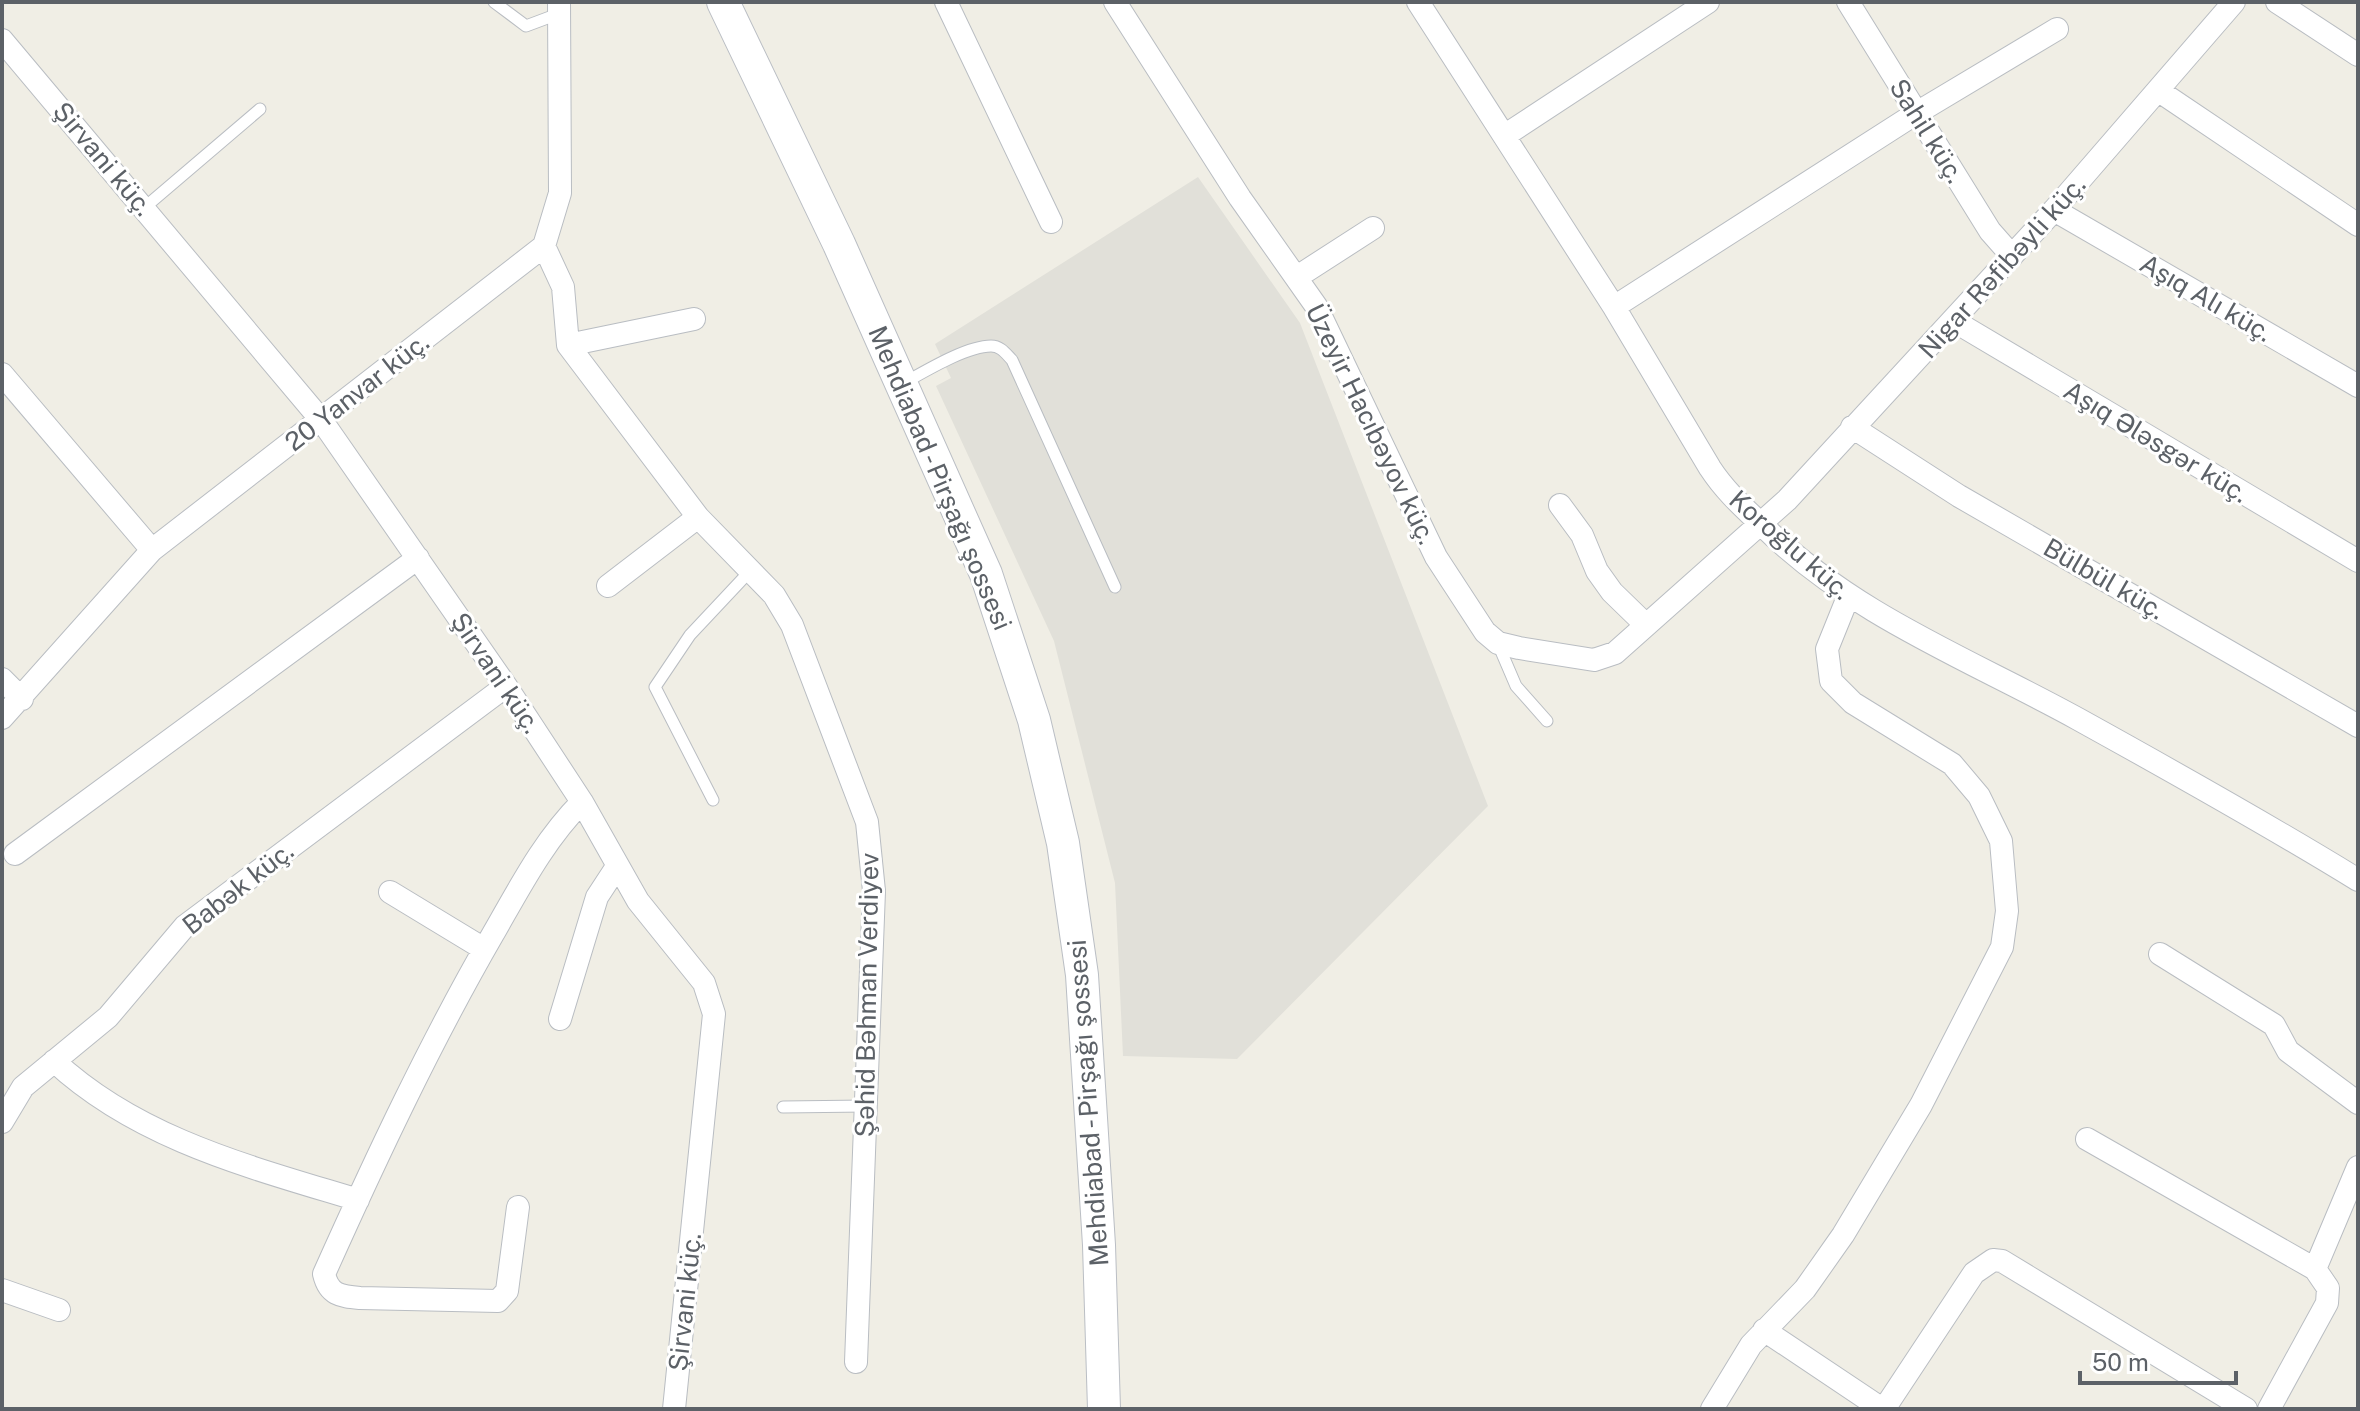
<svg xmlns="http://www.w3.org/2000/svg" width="2360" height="1411" viewBox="0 0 2360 1411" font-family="'Public Sans',sans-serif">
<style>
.industrial{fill:#e1e0d9}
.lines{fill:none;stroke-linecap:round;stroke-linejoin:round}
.lane-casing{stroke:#b9bdc2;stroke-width:13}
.street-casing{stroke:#b9bdc2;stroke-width:24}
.secondary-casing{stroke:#babec4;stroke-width:34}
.lane{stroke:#fff;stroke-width:11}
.street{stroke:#fff;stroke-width:22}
.secondary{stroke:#fff;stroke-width:32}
.labels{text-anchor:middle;stroke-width:6;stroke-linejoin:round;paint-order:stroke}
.street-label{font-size:26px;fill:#5c6167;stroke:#fff}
</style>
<rect width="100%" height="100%" fill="#f0eee5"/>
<path class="industrial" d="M1198 177 1300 323 1488 806 1237 1059 1123 1056 1115 883 1054 641 936 386 951 378 935 344Z"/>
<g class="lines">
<defs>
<path id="lane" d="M494 2 526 26 558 14
M144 208 260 109
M902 384C924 372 966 346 991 346 1001 346 1006 354 1012 360L1115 587
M1498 644 1516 686 1547 721
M713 800 655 687 690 635 751 570
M783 1107 866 1106"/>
<path id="street" d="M946 2 1051 222
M1115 2 1240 198 1316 306 1436 557 1485 632 1498 643 1519 648 1594 660 1615 653 1787 500 2054 210 2234 2
M1418 2 1614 307 1710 468C1725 491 1743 507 1763 526 1853 615 1969 659 2078 719 2172 771 2267 824 2358 880
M1848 2 1990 231 2012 256
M2277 2 2358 55
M2 40 322 421 506 686 582 802 638 901 704 983 714 1014 674 1409
M2159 91 2358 225
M1504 136 1708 2
M2054 210 2358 386
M544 246 563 287 568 345 698 517 774 595 792 625 867 822 874 891 856 1362
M1297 277 1373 228
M1614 307 1915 114 2057 29
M1954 321 2358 561
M568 345 694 319
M2 374 152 550
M1852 427 1959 496 2358 726
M1560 505 1582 535 1597 571 1612 592 1645 624
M608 586 698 517
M2 679 22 699
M2 718 152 550 544 246 560 193 559 2
M15 854 418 558
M390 892 484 949
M2160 954 2274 1025 2288 1051 2358 1103
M560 1019 597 897 616 868
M54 1061C138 1139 250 1167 358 1200
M2 1122 23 1087 108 1017 185 926 506 686
M2087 1139 2315 1269
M518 1207 507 1291 498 1301 360 1298C340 1296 329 1295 324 1274 376 1158 430 1043 493 934 520 887 544 840 582 802
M2 1290 59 1310
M1764 1330 1882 1409
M1712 1409 1751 1345 1805 1289 1843 1235 1921 1105 2002 947 2007 911 2001 841 1979 796 1952 764 1853 703 1831 681 1827 649 1848 597
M1884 1409 1974 1273 1993 1260 2002 1261 2246 1409
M2269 1409 2327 1303 2328 1288 2315 1269 2358 1167"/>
<path id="secondary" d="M723 2 839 244 986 574 1034 720 1063 843 1082 975 1099 1245 1104 1409"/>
</defs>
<use href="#lane" class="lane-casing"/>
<use href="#street" class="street-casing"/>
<use href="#secondary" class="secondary-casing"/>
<use href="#lane" class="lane"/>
<use href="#street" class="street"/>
<use href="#secondary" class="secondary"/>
</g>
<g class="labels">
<g class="street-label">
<text transform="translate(1927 131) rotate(58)" y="9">Sahil küç.</text>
<text transform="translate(103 159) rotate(50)" y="9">Şirvani küç.</text>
<text transform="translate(2002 267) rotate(-48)" y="9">Nigar Rəfibəyli küç.</text>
<text transform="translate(2206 298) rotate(30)" y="9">Aşıq Alı küç.</text>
<text transform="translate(357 392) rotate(-38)" y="9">20 Yanvar küç.</text>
<text transform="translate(1371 424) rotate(64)" y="9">Üzeyir Hacıbəyov küç.</text>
<text transform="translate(2156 442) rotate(31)" y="9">Aşıq Ələsgər küç.</text>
<text transform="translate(940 478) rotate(67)" y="9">Mehdiabad - Pirşağı şossesi</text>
<text transform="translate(1790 545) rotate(41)" y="9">Koroğlu küç.</text>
<text transform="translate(2104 579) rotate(30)" y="9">Bülbül küç.</text>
<text transform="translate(496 673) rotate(56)" y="9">Şirvani küç.</text>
<text transform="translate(238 888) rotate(-38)" y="9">Babək küç.</text>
<text transform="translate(867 995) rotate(-89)" y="9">Şəhid Bəhman Verdiyev</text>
<text transform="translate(1088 1103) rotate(-94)" y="9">Mehdiabad - Pirşağı şossesi</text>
<text transform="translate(685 1302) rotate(-84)" y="9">Şirvani küç.</text>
</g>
</g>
<rect width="2360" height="1411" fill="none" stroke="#5c6167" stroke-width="8"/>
<path d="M2080 1371v12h156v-12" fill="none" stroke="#5c6167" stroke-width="4"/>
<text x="2092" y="1371" font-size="24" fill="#5c6167" stroke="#ffffff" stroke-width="6" paint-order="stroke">50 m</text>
</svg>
